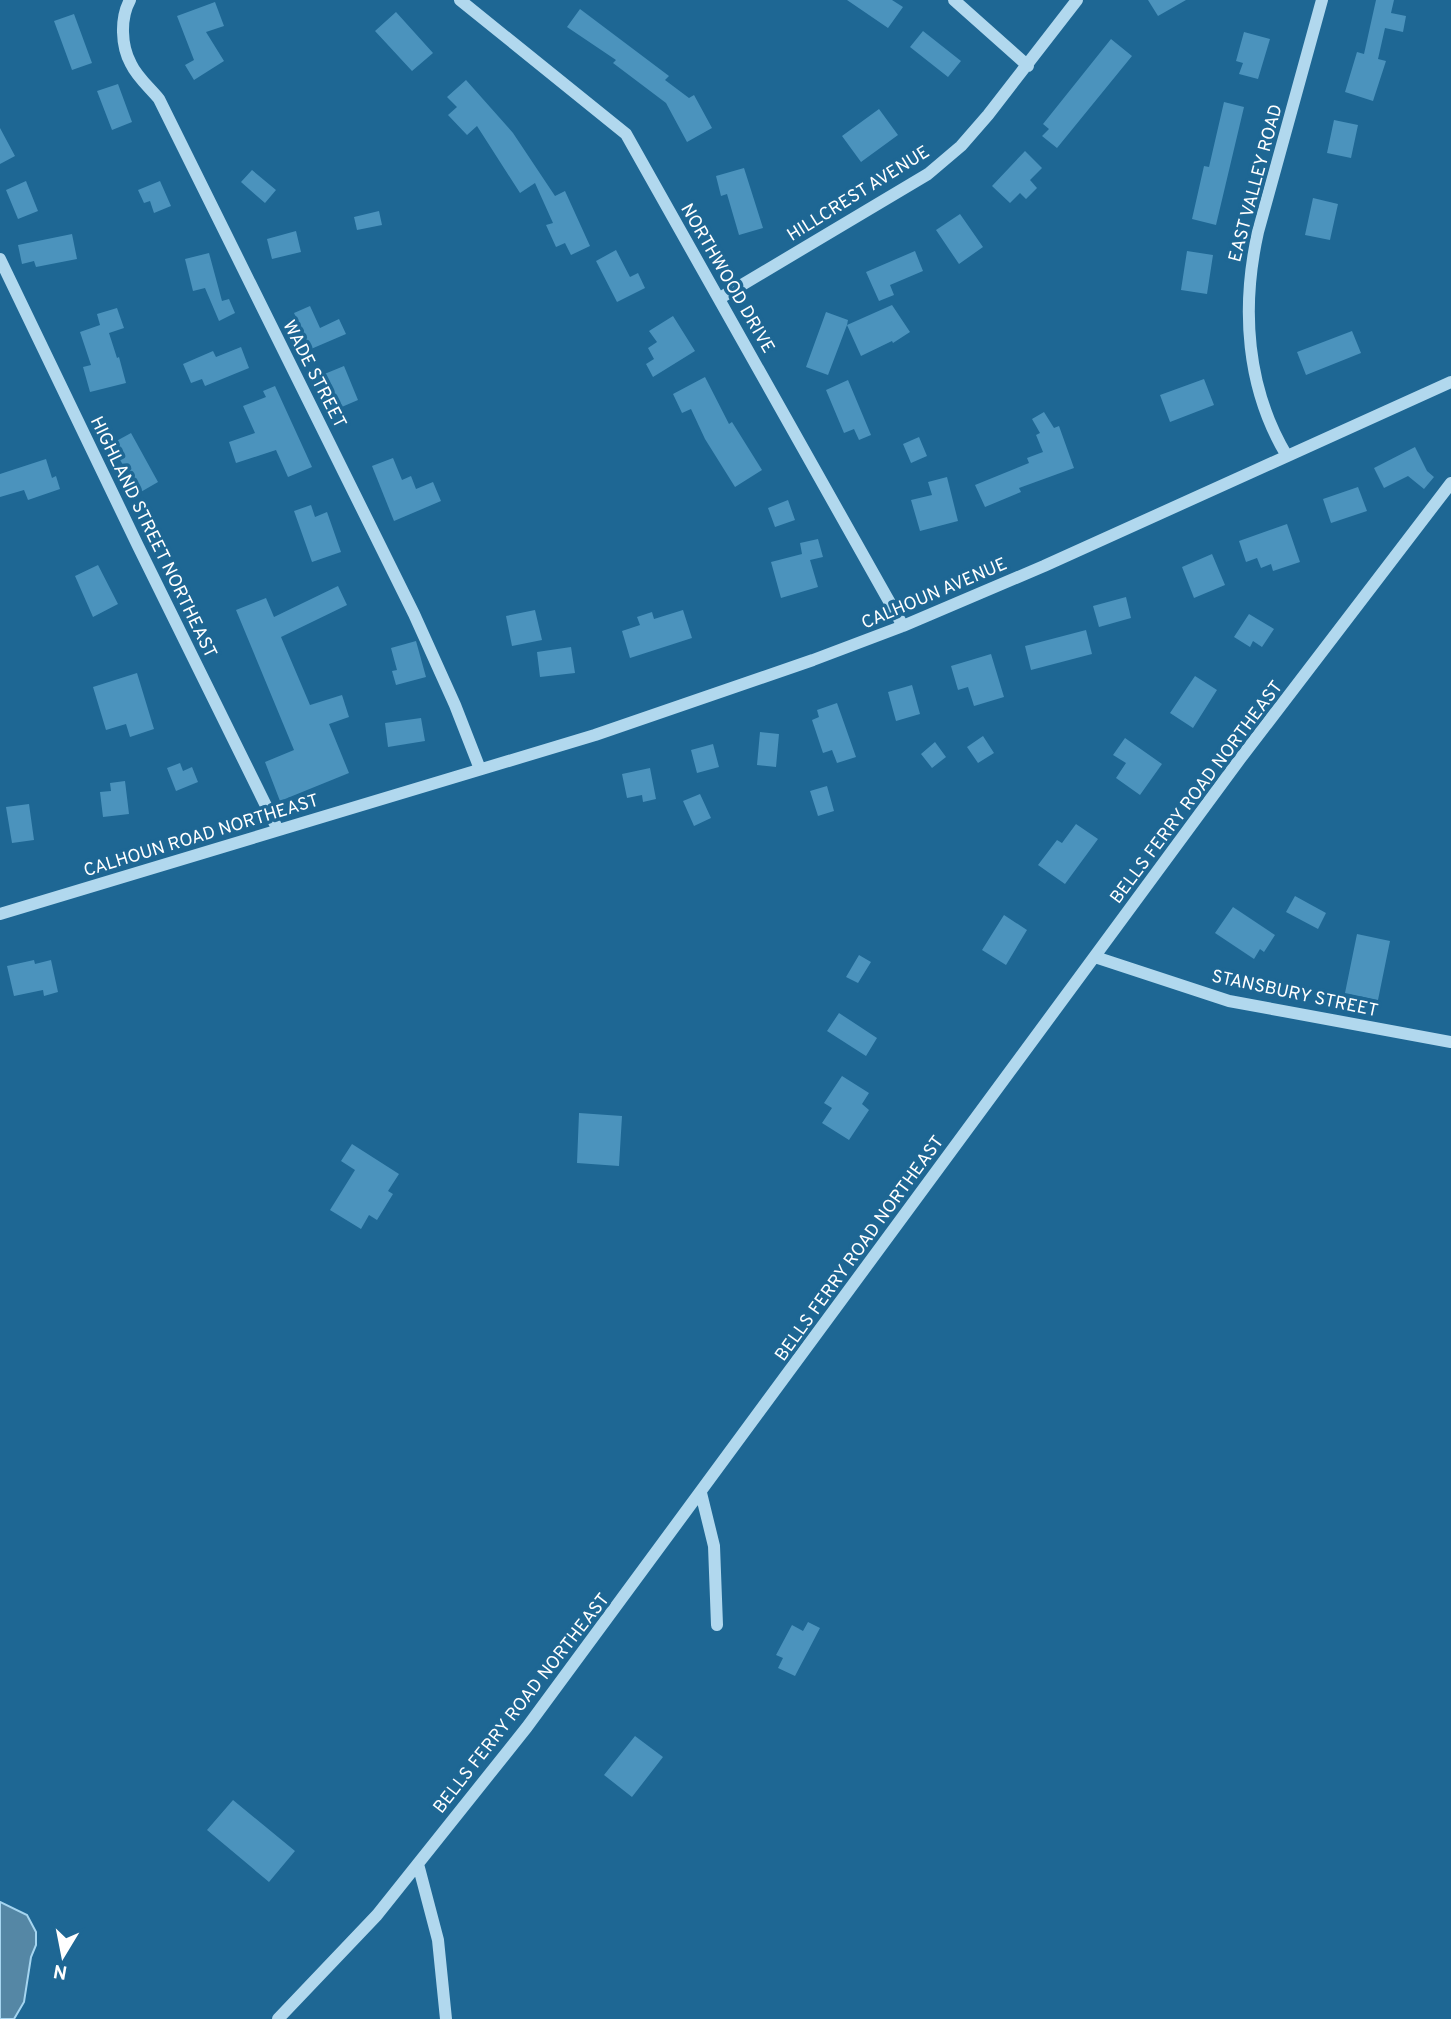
<svg xmlns="http://www.w3.org/2000/svg" width="1451" height="2019" viewBox="0 0 1451 2019" font-family="Overpass,sans-serif">
<style>
.water{fill:#5587a5;stroke:#a5d5f0;stroke-width:2}
.building{fill:#4b93bd}
.lines{fill:none;stroke-linecap:round;stroke-linejoin:round}
.minor{stroke:#b1d8ee;stroke-width:12}
.labels{text-anchor:middle;stroke-width:7;stroke-linejoin:round;paint-order:stroke}
.street-label{font-size:18px;fill:#fff;stroke:#1e6794}
</style>
<rect width="100%" height="100%" fill="#1e6794"/>
<path class="water" d="M0 1902 27 1915 36 1932V1945L31 1957 24 2002 14 2019H0Z"/>
<path class="building" d="M847 0H892L903 7 888 28Z
M1148 0H1186L1158 16Z
M1376 0H1394L1391 13 1406 16 1403 32 1385 28 1378 59 1386 61 1373 101 1345 92 1357 52 1364 54Z
M215 2 224 26 206 32 224 61 194 80 185 65 194 60 177 16Z
M580 9 669 76 665 80 689 98 694 95 712 128 687 142 666 103 613 63 616 60 567 27Z
M396 12 433 53 412 71 375 31Z
M74 14 92 63 72 70 54 21Z
M923 31 961 61 948 77 910 47Z
M1244 32 1270 39 1258 79 1239 74 1243 63 1236 61Z
M1111 39 1132 56 1057 148 1042 136 1049 129 1043 124Z
M466 80 513 133 555 196 565 191 590 246 571 255 565 243 556 247 546 225 553 223 535 183 520 193 477 126 467 135 448 115 457 107 447 97Z
M118 84 132 122 112 130 97 91Z
M1224 102 1244 107 1216 225 1192 219 1204 166 1209 167Z
M879 109 898 135 861 162 842 136Z
M1334 120 1358 125 1351 158 1327 153Z
M0 128 15 156 0 164Z
M1025 151 1042 168 1030 180 1037 188 1026 199 1020 193 1010 203 992 186Z
M744 168 763 228 739 235 727 194 721 196 716 176Z
M252 170 276 190 265 203 241 182Z
M26 181 38 211 18 219 6 190Z
M160 181 171 206 154 213 150 201 144 203 138 190Z
M1313 198 1338 204 1330 240 1305 235Z
M379 211 382 225 357 230 354 217Z
M960 214 983 247 959 264 936 230Z
M296 231 301 252 272 259 267 239Z
M72 234 77 259 36 267 34 261 22 264 18 245Z
M616 250 630 277 638 273 645 288 617 302 596 261Z
M915 251 923 271 890 285 894 295 879 301 866 272Z
M1187 251 1213 255 1207 294 1181 290Z
M209 253 222 301 229 299 235 313 219 321 205 288 193 291 185 259Z
M892 305 910 332 893 343 892 341 861 356 847 325 828 375 806 367 826 312 848 320 847 325Z
M310 306 320 328 339 319 346 334 311 349 294 313Z
M117 308 124 328 109 333 117 358 119 357 126 383 90 392 83 367 91 365 80 332 100 325 97 314Z
M673 316 695 351 653 377 646 364 654 359 648 348 657 342 649 331Z
M1352 331 1361 353 1306 375 1297 352Z
M241 347 249 368 205 386 202 379 191 383 183 364 213 351 216 357Z
M344 366 358 400 337 409 322 375Z
M705 377 729 424 732 422 762 470 735 487 705 439 691 409 682 413 673 394Z
M1204 379 1214 405 1170 422 1160 395Z
M848 380 871 435 859 440 854 429 844 433 826 390Z
M275 386 312 467 288 477 276 450 236 463 229 442 255 433 243 406 266 397 263 391Z
M1044 412 1054 428 1059 426 1074 468 1019 488 1021 492 985 507 975 485 1029 463 1027 458 1043 452 1036 435 1040 433 1032 419Z
M131 433 158 482 139 493 111 444Z
M919 437 927 456 911 463 903 444Z
M1415 447 1427 471 1434 477 1424 489 1408 476 1384 488 1374 468Z
M393 458 402 480 411 476 416 489 433 482 441 501 394 521 372 466Z
M46 459 52 478 56 476 60 489 28 500 24 490 0 497V474Z
M947 477 958 521 920 531 911 500 932 495 928 482Z
M1358 487 1367 511 1331 523 1323 499Z
M788 500 795 520 775 527 768 508Z
M311 505 315 517 327 512 341 552 312 562 294 511Z
M1287 524 1300 562 1273 571 1271 564 1261 568 1257 558 1246 562 1239 541Z
M818 539 823 557 810 560 818 587 781 598 771 562 802 554 800 543Z
M1212 554 1225 585 1194 598 1182 567Z
M98 565 118 604 93 617 75 576Z
M338 586 347 605 281 637 310 705 342 695 349 717 329 724 349 773 280 801 265 762 294 750 236 610 266 598 274 617Z
M1126 597 1131 618 1099 627 1093 606Z
M535 610 542 640 512 646 506 616Z
M683 610 692 638 630 658 622 631 640 625 637 617 652 612 654 619Z
M1249 614 1274 629 1262 647 1253 641 1250 647 1234 637Z
M1086 630 1092 654 1031 670 1025 646Z
M416 641 426 677 396 685 392 671 397 670 391 648Z
M571 647 575 673 540 677 537 652Z
M991 654 1004 697 974 706 968 687 958 690 951 666Z
M137 673 154 729 130 737 126 724 106 730 93 687Z
M1195 676 1217 690 1193 728 1170 713Z
M912 685 920 714 896 721 888 692Z
M837 703 856 757 837 763 832 750 823 753 812 720 819 717 817 710Z
M421 718 425 741 388 747 385 723Z
M760 732 779 734 776 767 757 765Z
M983 736 994 753 978 763 967 747Z
M1125 738 1162 764 1140 795 1116 778 1126 763 1113 755Z
M935 742 946 757 932 768 921 754Z
M713 744 719 767 697 773 691 750Z
M180 763 183 771 192 767 198 782 176 791 167 768Z
M650 768 656 799 643 802 642 795 627 798 622 774Z
M125 781 129 814 103 817 100 792 111 791 110 783Z
M827 786 834 811 818 816 810 791Z
M700 794 711 818 694 826 683 801Z
M29 804 34 840 12 843 6 807Z
M1076 824 1098 839 1065 884 1038 865 1057 840 1062 843Z
M1295 896 1326 913 1318 929 1286 912Z
M1233 907 1275 935 1264 952 1260 949 1254 959 1215 933Z
M1004 915 1027 930 1006 965 982 950Z
M1357 934 1390 941 1378 1000 1345 993Z
M859 955 871 962 858 983 846 977Z
M34 960 35 964 51 960 58 992 44 996 43 990 14 996 7 966Z
M839 1013 877 1038 866 1056 827 1031Z
M842 1076 869 1093 862 1104 869 1110 849 1140 822 1123 832 1108 824 1103Z
M579 1113 622 1116 619 1166 577 1163Z
M352 1144 399 1174 388 1191 393 1194 377 1220 369 1215 361 1229 330 1210 355 1170 341 1161Z
M808 1622 820 1628 795 1676 778 1668 783 1658 776 1655 792 1625 803 1631Z
M635 1736 663 1757 632 1797 604 1775Z
M233 1800 295 1851 269 1882 207 1830Z"/>
<g class="lines">
<path class="minor" d="M130 0C120 18 121 46 131 64 137 77 150 88 159 99L414 614 455 705 480 769
M460 0 626 134 903 626
M954 0 1028 66
M0 259 138 546 278 830
M720 298 928 174 961 146 988 115 1077 0
M1287 456C1246 388 1241 308 1258 232L1322 0
M0 914 595 735 813 660 903 626 1044 566 1451 382
M1095 957 1229 1001 1451 1042
M701 1493 714 1546 717 1625
M418 1864 438 1940 446 2019
M278 2019 377 1915 527 1727 1240 759 1451 483"/>
</g>
<g class="labels">
<g class="street-label">
<text transform="translate(1255 183) rotate(-75)" y="6">EAST VALLEY ROAD</text>
<text transform="translate(858 193) rotate(-32)" y="6">HILLCREST AVENUE</text>
<text transform="translate(728 278) rotate(60)" y="6">NORTHWOOD DRIVE</text>
<text transform="translate(315 374) rotate(63)" y="6">WADE STREET</text>
<text transform="translate(154 537) rotate(64)" y="6">HIGHLAND STREET NORTHEAST</text>
<text transform="translate(934 593) rotate(-23)" y="6">CALHOUN AVENUE</text>
<text transform="translate(1196 792) rotate(-53)" y="6">BELLS FERRY ROAD NORTHEAST</text>
<text transform="translate(201 835) rotate(-17)" y="6">CALHOUN ROAD NORTHEAST</text>
<text transform="translate(1295 993) rotate(12)" y="6">STANSBURY STREET</text>
<text transform="translate(859 1248) rotate(-54)" y="6">BELLS FERRY ROAD NORTHEAST</text>
<text transform="translate(521 1703) rotate(-52)" y="6">BELLS FERRY ROAD NORTHEAST</text>
</g>
</g>
<g transform="translate(63 1956) rotate(190)" stroke="#1e6794" stroke-width="5" paint-order="stroke">
<path d="M0-5L12 26L0 18L-12 26Z" fill="#ffffff"/>
<text y="-10" font-size="19" font-weight="bold" text-anchor="middle" fill="#ffffff">N</text>
</g>
</svg>
